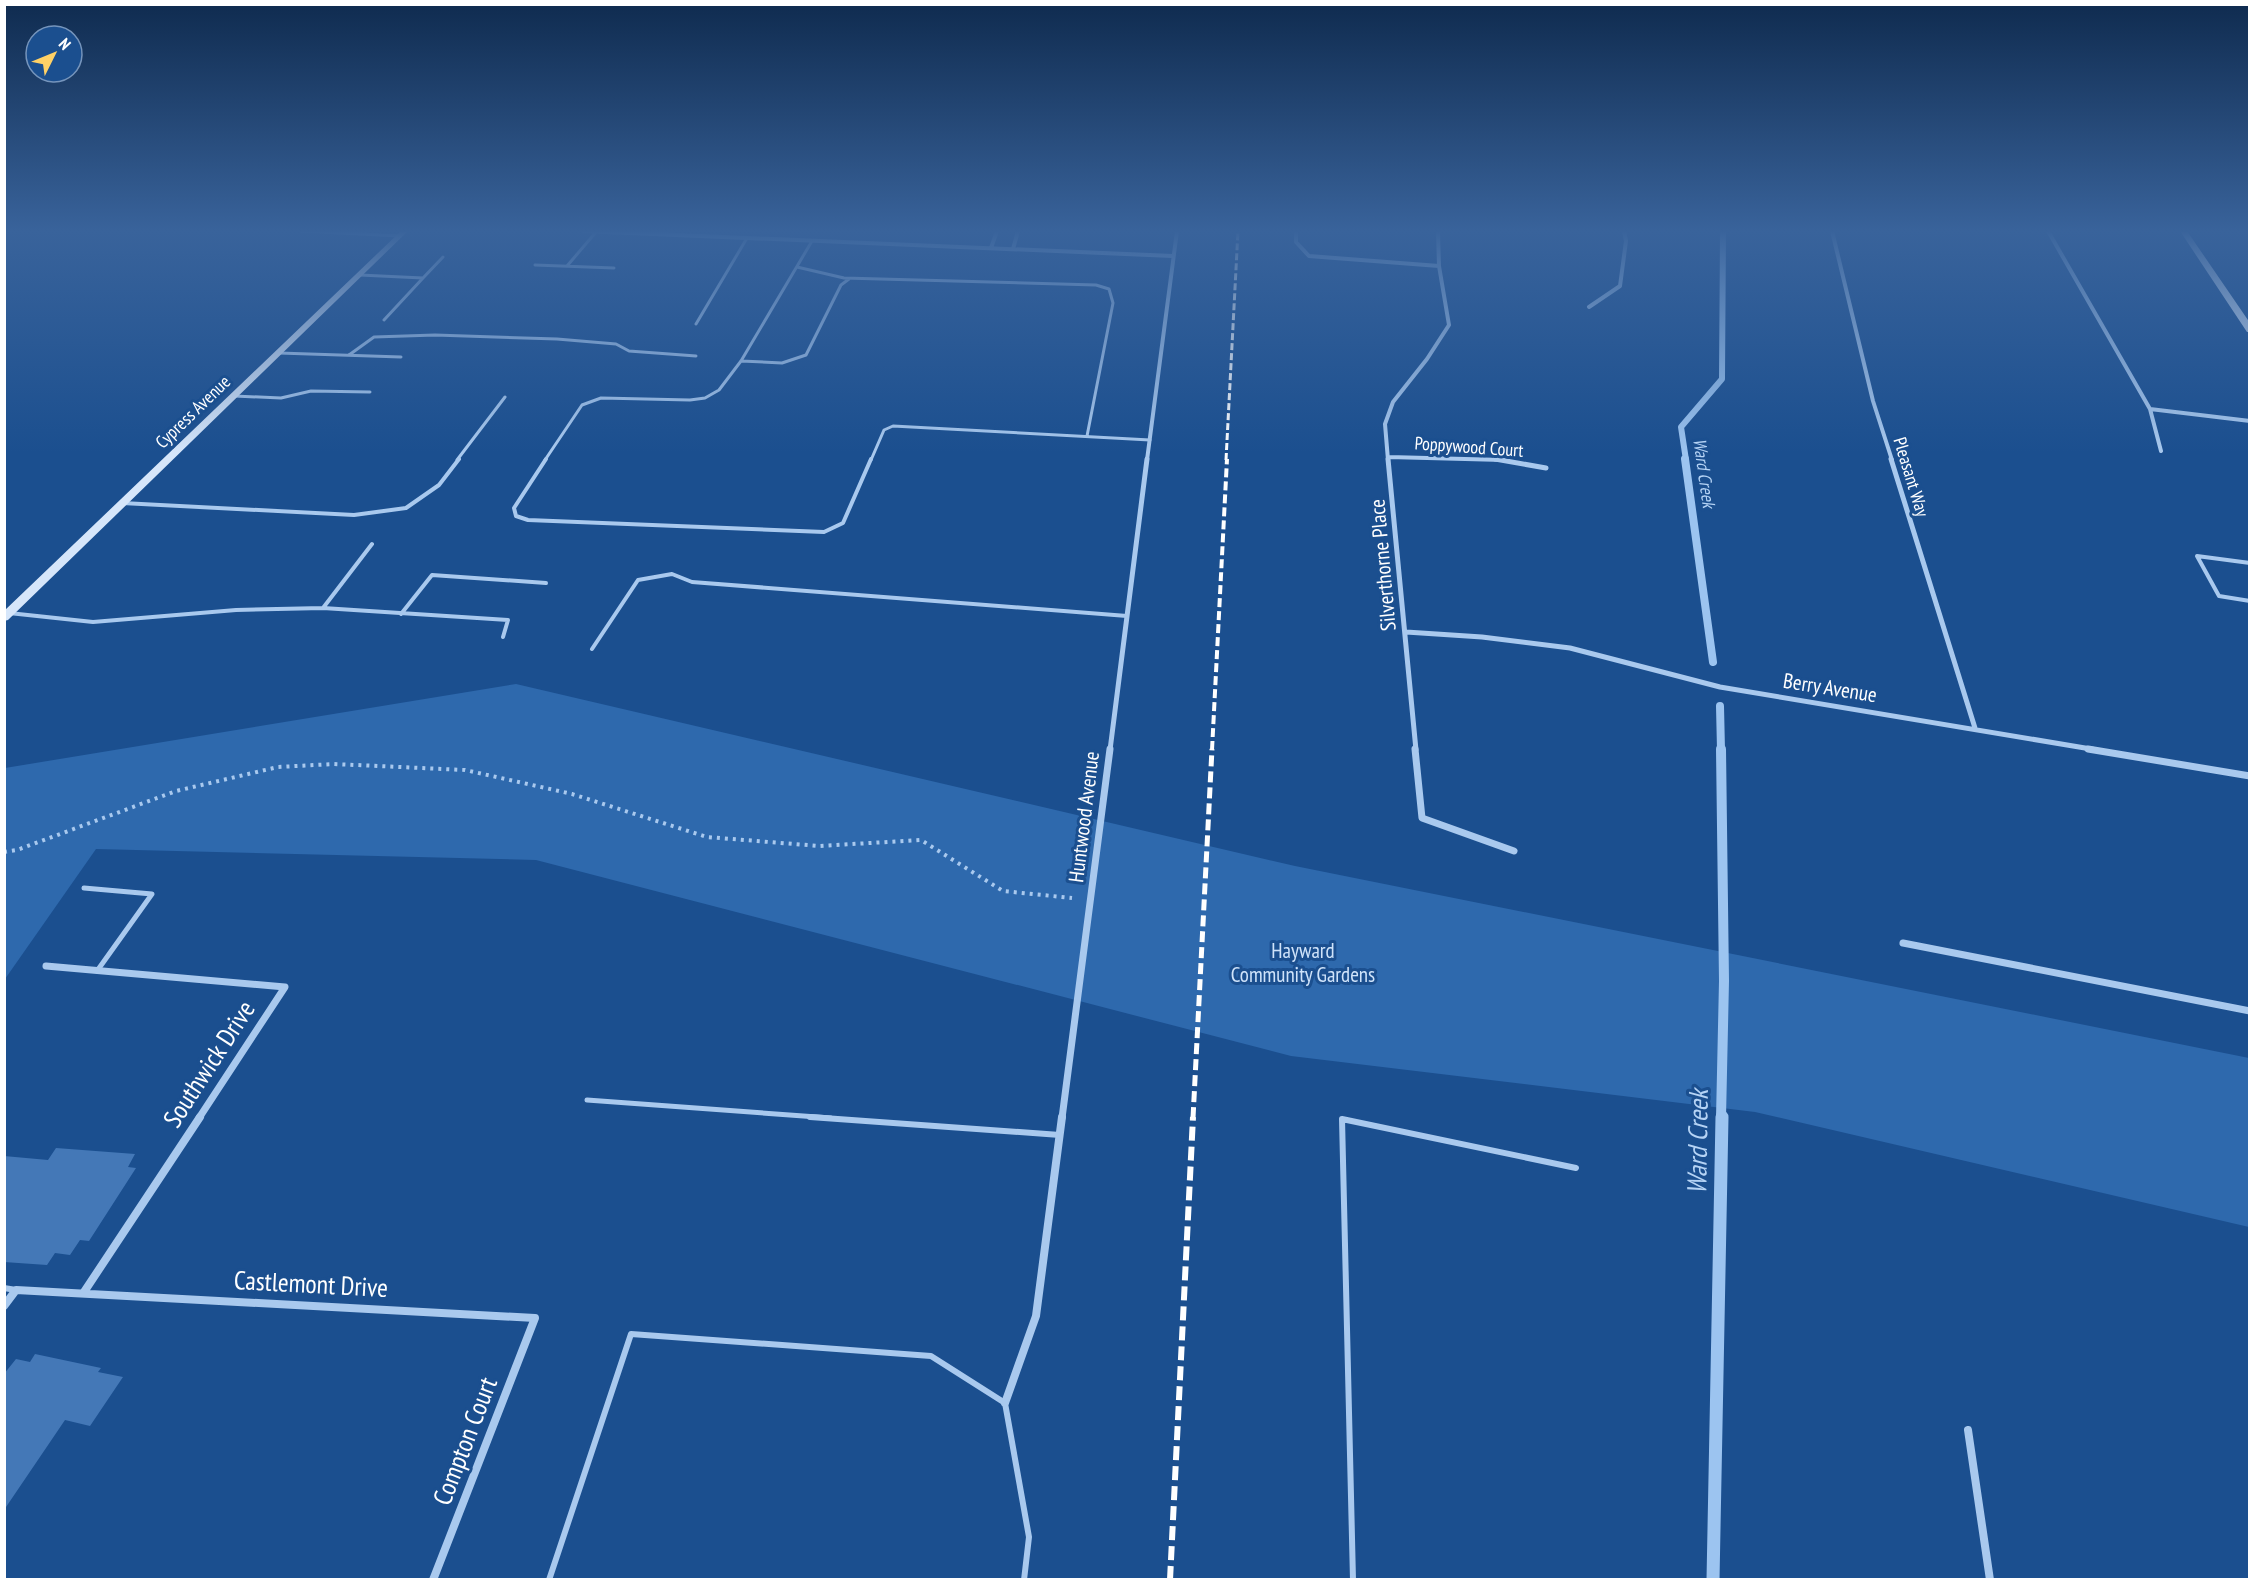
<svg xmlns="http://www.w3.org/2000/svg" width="2254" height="1584" viewBox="0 0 2254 1584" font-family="'PT Sans Narrow',sans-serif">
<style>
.green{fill:#2e69ad}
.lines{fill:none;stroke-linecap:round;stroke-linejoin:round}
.stream-far3{stroke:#9cc4f0;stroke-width:6}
.stream-far2{stroke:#9cc4f0;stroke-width:8}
.stream-far1{stroke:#9cc4f0;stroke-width:10}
.stream{stroke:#9cc4f0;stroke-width:13}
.building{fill:#4478b7}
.path{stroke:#a9c9ee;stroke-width:4;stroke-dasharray:3 5;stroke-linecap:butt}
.lane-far3{stroke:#a9c9ee;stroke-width:3}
.lane-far2{stroke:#a9c9ee;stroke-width:4}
.lane-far1{stroke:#a9c9ee;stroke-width:5}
.lane{stroke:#a9c9ee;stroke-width:6}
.street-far3{stroke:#a9c9ee;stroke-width:4}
.street-far2{stroke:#a9c9ee;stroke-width:5}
.street-far1{stroke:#a9c9ee;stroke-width:7}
.street{stroke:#a9c9ee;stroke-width:8}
.secondary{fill:#d6e6fa;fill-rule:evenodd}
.rail-far3{stroke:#fff;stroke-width:3;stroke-dasharray:7 3;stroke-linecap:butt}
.rail-far2{stroke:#fff;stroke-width:4;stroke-dasharray:9 4;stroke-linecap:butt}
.rail-far1{stroke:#fff;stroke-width:5;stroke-dasharray:11 5;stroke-linecap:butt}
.rail{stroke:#fff;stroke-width:6;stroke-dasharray:14 6;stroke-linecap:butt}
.labels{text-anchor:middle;stroke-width:6;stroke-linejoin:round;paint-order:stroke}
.far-street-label{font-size:18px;fill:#fff;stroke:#1b4f8f}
.far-water-label{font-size:18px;font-style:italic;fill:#b5d3f5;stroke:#1b4f8f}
.street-label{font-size:21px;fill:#fff;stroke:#1b4f8f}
.park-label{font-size:21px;fill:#cfe3fa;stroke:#1b4f8f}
.near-street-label{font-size:26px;fill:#fff;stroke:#1b4f8f}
.near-water-label{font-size:27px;font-style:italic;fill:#b5d3f5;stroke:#1b4f8f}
</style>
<rect width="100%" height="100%" fill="#1b4f8f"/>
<path class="green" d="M516 684 1295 866 2249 1058V1227L1755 1112 1291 1056 536 860 96 849 5 979V768Z"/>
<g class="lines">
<path class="stream-far3" d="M1686 460 1681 427 1722 379 1723 231"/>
<path class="stream-far2" d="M1685 459 1713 662
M1720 706 1721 750"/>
<path class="stream-far1" d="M1721 749 1724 981 1721 1118"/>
<path class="stream" d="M1713 1580 1722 1117"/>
</g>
<path class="building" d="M56 1148 135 1154 128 1167 136 1168 89 1241 80 1240 70 1255 55 1253 47 1265 4 1262V1156L48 1160Z
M35 1354 101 1368 98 1372 123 1377 90 1426 65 1420 4 1510V1374L16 1359 30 1362Z"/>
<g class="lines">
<path class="path" d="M4 852 17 850 176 791 278 767 334 764 465 770 572 794 707 837 819 846 921 840 1003 891 1072 898"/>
<path class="lane-far3" d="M302 231 400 236
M535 265 614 268
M567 266 596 232
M797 267 844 278 1096 285 1109 289 1113 303 1087 436
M360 275 423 278 443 257
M384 320 423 278
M696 324 747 238
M279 353 401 357
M349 355 374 337 435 335 557 339 616 344 629 351 696 356
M741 361 782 363 806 355 841 285 849 279
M234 396 281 398 311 391 370 392
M457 460 505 397
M545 460 582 405 601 398 690 400 705 398 719 390 741 361 812 241
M871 460 884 430 893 426 1150 440"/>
<path class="lane-far2" d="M546 459 514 508 516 516 528 520 824 532 843 523 871 459
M122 503 354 515 406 508 439 485 459 459
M2250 563 2197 556 2219 596 2250 601
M323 608 508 620 503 637
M9 613 93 622 236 610 323 608 372 544
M401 614 432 575 546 583
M592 649 638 580 672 574 692 582 1127 616"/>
<path class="lane-far1" d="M84 888 152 894 97 971
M587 1100 831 1118"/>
<path class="lane" d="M810 1117 1060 1135
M4 1288 16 1290
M549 1580 631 1334 931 1356 1005 1403 1029 1537 1024 1580
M1353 1580 1342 1119 1576 1168"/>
<path class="street-far3" d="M583 231 1173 256
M1296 231V242L1309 256 1439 266
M1832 231 1873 401 1892 460
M2048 231 2150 409 2161 451
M991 248 997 231
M1013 249 1018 231
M1589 307 1620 286 1626 241 1624 231
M2150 409 2250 421
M1389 457 1503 460
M1147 460 1177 231
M1388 460 1385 424 1393 402 1427 359 1449 325 1439 266 1438 231"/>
<path class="street-far2" d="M1388 459 1416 750
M1495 459 1546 468
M1891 459 1975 728
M1406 632 1482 637 1570 648 1720 687 2097 750
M1110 750 1147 459"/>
<path class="street-far1" d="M1415 749 1422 818 1514 851
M2088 749 2250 776
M1903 943 2250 1011
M46 966 285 987 199 1118
M1062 1118 1110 749"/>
<path class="street" d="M84 1292 200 1117
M4 1306 16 1290 535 1318 433 1580
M1005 1403 1036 1316 1062 1117
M1968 1430 1990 1580"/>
<path class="secondary" d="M401 231H408L8 620 4 621V611Z
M2180 231H2187L2250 323V332H2247Z"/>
<path class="rail-far3" d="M1226 460 1238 231"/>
<path class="rail-far2" d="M1212 750 1227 459"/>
<path class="rail-far1" d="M1193 1118 1212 749"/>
<path class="rail" d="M1170 1580 1193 1117"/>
</g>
<linearGradient id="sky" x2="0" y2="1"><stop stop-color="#0f2b4f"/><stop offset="0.51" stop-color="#39639b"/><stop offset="1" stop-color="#39639b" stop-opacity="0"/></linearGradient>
<rect width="2254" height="453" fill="url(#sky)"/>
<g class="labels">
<g class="far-street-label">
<text transform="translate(193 412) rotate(-44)" y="6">Cypress Avenue</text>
<text transform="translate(1469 447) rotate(4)" y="6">Poppywood Court</text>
<text transform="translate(1911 477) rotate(73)" y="6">Pleasant Way</text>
</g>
<g class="far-water-label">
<text transform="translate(1704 473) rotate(82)" y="6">Ward Creek</text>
</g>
<g class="street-label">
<text transform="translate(1383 565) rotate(-95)" y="7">Silverthorne Place</text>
<text transform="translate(1830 688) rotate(9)" y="7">Berry Avenue</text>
<text transform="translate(1084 817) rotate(-83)" y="7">Huntwood Avenue</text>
</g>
<g class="park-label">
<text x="1303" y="958">Hayward<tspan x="1303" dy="24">Community Gardens</tspan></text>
</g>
<g class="near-street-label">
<text transform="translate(209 1064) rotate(-57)" y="9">Southwick Drive</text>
<text transform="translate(311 1284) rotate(3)" y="9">Castlemont Drive</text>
<text transform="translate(465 1441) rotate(-69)" y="9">Compton Court</text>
</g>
<g class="near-water-label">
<text transform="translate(1698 1142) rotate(-89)" y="9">Ward Creek</text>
</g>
</g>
<rect width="2254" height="1584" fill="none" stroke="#ffffff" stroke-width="12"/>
<g transform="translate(54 54) rotate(47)"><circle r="28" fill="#1b4f8f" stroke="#7695bc" stroke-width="1.5"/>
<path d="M0-4.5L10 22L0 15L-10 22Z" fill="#ffd166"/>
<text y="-9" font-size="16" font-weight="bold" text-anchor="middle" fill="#ffffff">N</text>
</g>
</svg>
